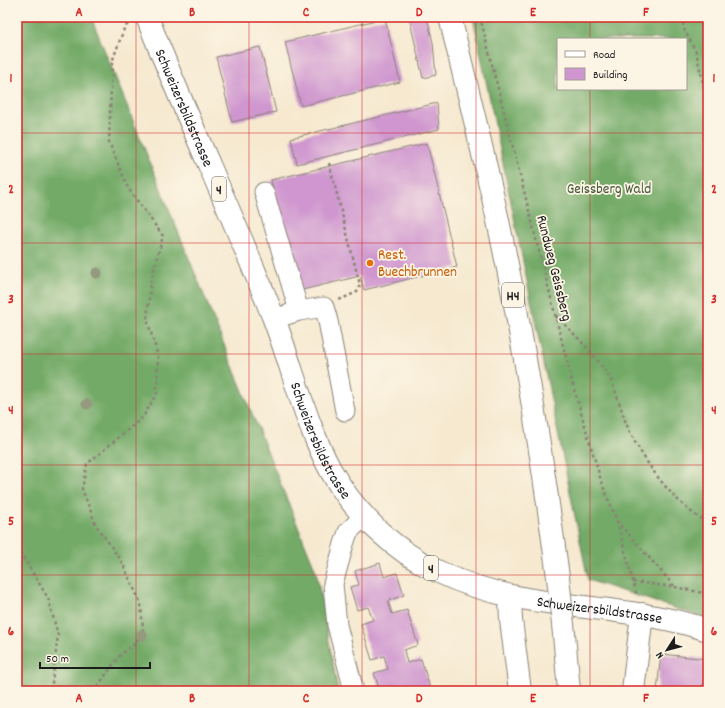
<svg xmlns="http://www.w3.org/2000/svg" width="725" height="708" viewBox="0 0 725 708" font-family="Dekko,sans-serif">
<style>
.forest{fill:#73aa68;stroke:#486342;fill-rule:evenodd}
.building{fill:#cf96cf}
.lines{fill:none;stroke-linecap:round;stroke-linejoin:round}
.minor-casing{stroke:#898276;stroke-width:21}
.major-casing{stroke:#898276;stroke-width:24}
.highway-casing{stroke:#898276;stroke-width:24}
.path{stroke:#898276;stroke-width:2.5;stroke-dasharray:3 3;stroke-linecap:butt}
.minor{stroke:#fff;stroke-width:19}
.major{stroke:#fff;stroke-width:22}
.highway{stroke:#fff;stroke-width:22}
.highway-bridge-casing{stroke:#898276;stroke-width:24;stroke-linecap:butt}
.highway-bridge{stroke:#fff;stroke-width:22}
.tree{fill:#94997f}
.grid{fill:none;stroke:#d62828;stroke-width:1;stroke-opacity:0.55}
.food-dot{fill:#e8710a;stroke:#fcf5e5;stroke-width:1.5}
.labels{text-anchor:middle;stroke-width:3.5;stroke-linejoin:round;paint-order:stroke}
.shield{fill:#fcf5e5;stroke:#5f5d58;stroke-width:1}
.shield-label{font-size:14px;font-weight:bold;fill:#1c1c1c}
.street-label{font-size:15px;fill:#1c1c1c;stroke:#fcf5e5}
.park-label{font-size:15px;fill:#44573c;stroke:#fcf5e5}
.food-label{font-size:15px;fill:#c56008;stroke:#fcf5e5;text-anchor:start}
.neatline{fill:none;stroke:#d62828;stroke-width:1.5}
.grid-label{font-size:13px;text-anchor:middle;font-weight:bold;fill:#d62828}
</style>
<rect width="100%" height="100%" fill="#fcf5e5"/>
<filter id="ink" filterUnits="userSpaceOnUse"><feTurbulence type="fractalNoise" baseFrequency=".025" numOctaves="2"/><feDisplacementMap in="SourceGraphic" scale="8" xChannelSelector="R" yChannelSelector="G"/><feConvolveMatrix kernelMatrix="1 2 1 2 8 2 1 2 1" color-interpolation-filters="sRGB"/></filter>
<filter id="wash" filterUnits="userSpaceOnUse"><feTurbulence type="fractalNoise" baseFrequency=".012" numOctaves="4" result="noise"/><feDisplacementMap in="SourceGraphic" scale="16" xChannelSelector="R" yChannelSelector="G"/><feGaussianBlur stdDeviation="0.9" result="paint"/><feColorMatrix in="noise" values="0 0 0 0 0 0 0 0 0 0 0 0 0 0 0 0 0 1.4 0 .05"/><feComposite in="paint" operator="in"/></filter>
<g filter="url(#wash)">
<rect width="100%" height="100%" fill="#f6e9d0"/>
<path class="forest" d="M17 17H91L316 571 338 691H17Z
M473 17H708V619L588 580ZM558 39H686V89H558Z"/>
<g id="blocks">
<path class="building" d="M409 17H427L433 43 436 75 423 78Z
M385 18 400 82 301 106 285 42Z
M260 47 276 112 232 122 216 57Z
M437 103 439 129 297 164 291 138Z
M427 143 457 267 364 290 360 276 298 291 271 180Z
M380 563 384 577 397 573 404 595 388 601 392 614 407 610 418 645 404 650 407 663 421 659 431 691H380L374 673 388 669 384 656 372 660 361 624 373 620 368 607 357 610 350 587 359 585 355 571Z
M661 654 708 659V685L703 684V691H657Z"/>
</g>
</g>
<g filter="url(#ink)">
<use href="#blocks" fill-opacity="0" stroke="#898276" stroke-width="1"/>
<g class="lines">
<defs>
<path id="minor" d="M264 192 299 311
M274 319 299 311 324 307 328 321 345 411
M354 691 337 625 333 584 344 544 348 532 364 516"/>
<g id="major">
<path id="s1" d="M147 17C187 119 234 217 274 319 292 366 306 425 330 469 354 513 394 551 439 572 523 613 620 601 708 630"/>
</g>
<path id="highway" d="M450 17C467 89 486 162 501 235 525 348 543 462 558 577
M510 597 511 620 520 691
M564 634 569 691
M633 691 642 614"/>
</defs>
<use href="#minor" class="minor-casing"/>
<use href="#major" class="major-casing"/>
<use href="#highway" class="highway-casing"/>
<path class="path" d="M480 17 574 389 602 484 617 521 675 587
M682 17 684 29 696 52 708 104
M329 163 360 285 357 292 339 300
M556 316C574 334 594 353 608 375 618 392 621 414 630 432 646 465 675 505 708 523
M617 521 637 596
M17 547 48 598 58 635 51 691
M633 582 675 587 708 594
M94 691 121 654 135 644 143 631 141 604 122 562 96 525 82 489 87 464 143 417 157 393 158 356 147 319 151 280 163 236 128 188 109 142 112 62 125 26 130 24"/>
<use href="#minor" class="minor"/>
<use href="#major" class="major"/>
<use href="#highway" class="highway"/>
<defs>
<path id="highway-bridge" d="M558 577 564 634"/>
</defs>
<use href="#highway-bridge" class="highway-bridge-casing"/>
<use href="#highway-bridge" class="highway-bridge"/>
</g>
<g class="tree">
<circle cx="97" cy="273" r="5.5"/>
<circle cx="87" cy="404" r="5.5"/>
<circle cx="142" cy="635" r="5.5"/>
</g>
</g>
<path class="grid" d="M136 17V691M249 17V691M362 17V691M476 17V691M590 17V39M590 89V691M17 133H708M17 243H708M17 354H708M17 465H708M17 575H708"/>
<circle class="food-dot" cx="370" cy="263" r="4"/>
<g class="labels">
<g class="shield">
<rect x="212" y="177" width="14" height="24" rx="3"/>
<rect x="502" y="283" width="22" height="24" rx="3"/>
<rect x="424" y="556" width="14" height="24" rx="3"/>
</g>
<g class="shield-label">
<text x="219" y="194">4</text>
<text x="513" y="300">H4</text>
<text x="431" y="573">4</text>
</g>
<g class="street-label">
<text dy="5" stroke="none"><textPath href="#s1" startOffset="98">Schweizersbildstrasse</textPath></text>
<text transform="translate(555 268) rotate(76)" y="5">Rundweg Geissberg</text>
<text dy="5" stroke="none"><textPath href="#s1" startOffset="458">Schweizersbildstrasse</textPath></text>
<text dy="5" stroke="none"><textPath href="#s1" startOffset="806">Schweizersbildstrasse</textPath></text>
</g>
<g class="park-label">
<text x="609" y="193">Geissberg Wald</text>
</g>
<g class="food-label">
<text x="378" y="259">Rest.<tspan x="378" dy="17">Buechbrunnen</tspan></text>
</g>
</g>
<rect width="725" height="708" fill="none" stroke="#fcf5e5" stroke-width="44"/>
<rect x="557" y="38" width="130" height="52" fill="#fcf5e5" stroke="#a29e95"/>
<rect x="565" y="51" width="20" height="6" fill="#ffffff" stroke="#a29e95"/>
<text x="593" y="58" font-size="12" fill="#1c1c1c">Road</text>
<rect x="565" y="68" width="20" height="12" fill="#cf96cf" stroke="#a29e95"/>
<text x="593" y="78" font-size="12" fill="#1c1c1c">Building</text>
<g transform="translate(667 650) rotate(234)" stroke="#fcf5e5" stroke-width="3" paint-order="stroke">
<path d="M0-3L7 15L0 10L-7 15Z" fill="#1c1c1c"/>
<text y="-6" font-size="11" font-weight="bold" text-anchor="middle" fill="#1c1c1c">N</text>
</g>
<path d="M40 662v6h110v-6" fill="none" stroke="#1c1c1c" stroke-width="2"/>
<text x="46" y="662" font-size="12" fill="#1c1c1c" stroke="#fcf5e5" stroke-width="3" paint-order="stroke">50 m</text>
<rect x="22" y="22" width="681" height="664" class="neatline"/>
<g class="grid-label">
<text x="79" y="16">A</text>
<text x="192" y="16">B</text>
<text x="306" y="16">C</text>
<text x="419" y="16">D</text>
<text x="533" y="16">E</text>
<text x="646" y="16">F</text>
<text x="11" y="82">1</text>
<text x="714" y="82">1</text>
<text x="11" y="193">2</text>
<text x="714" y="193">2</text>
<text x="11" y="303">3</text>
<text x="714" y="303">3</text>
<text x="11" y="414">4</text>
<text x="714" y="414">4</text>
<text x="11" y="525">5</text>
<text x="714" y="525">5</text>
<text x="11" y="635">6</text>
<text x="714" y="635">6</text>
<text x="79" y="702">A</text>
<text x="192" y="702">B</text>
<text x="306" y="702">C</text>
<text x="419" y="702">D</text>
<text x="533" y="702">E</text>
<text x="646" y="702">F</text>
</g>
</svg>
